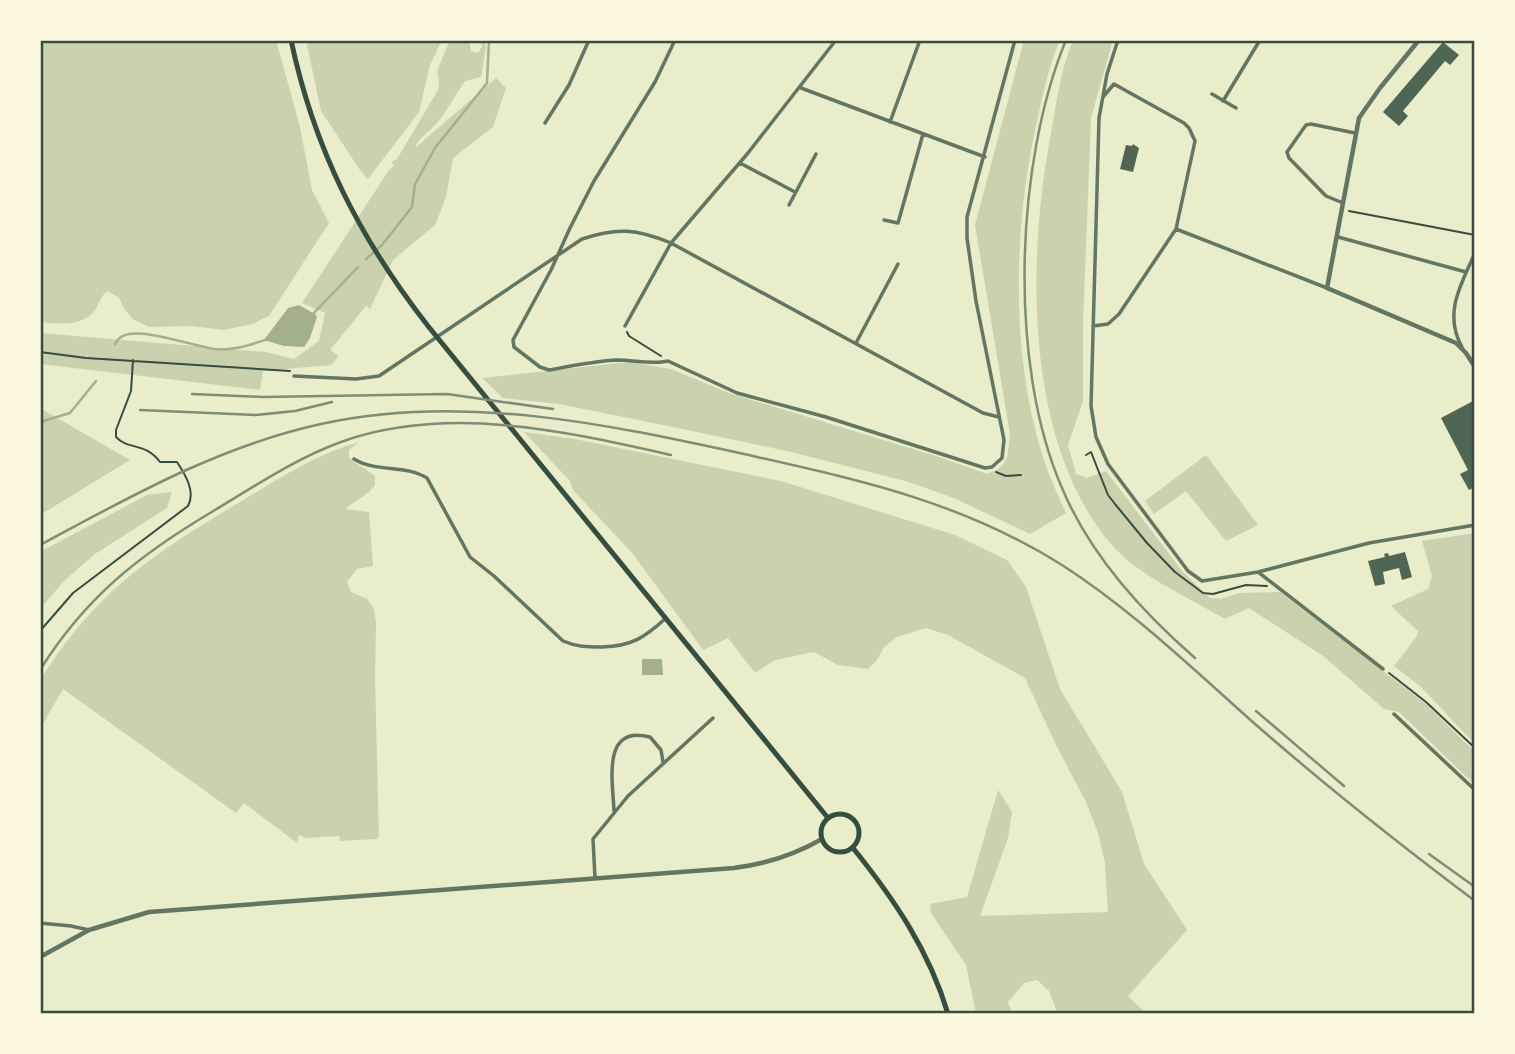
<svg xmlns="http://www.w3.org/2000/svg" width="1515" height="1054" viewBox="0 0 1515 1054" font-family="Manrope,sans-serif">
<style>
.green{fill:#cad2ad}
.water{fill:#a3b18a}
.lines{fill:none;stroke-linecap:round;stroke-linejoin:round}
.stream{stroke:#a3b18a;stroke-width:2.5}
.building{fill:#4f6655}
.path{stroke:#344e41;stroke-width:2}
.minor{stroke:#617663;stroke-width:3.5}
.tertiary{stroke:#617663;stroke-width:4.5}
.secondary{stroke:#344e41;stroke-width:5}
.rail{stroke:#7c8e77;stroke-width:2.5}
.neatline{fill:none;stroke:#344e41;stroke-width:2.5}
</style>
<rect width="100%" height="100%" fill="#e9edc9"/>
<path class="green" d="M40 40H276L300 127 312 190 329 223 269 316 252 324 224 330 191 326 149 327 134 320 125 310 119 298 108 291C100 296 100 303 95 310 83 327 58 324 40 322Z
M306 40H442L430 65 419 112 368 179 360 170 321 111Z
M450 40H469L471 51 478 53 482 47 480 40H483L486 46 481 77 465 81C454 96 446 114 433 127 426 135 419 137 415 148L496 78 506 88 493 127 453 158 446 197 435 225 393 260 370 309 366 306 330 350 339 356 331 365 263 371 260 390 40 364V333L266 352 294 359 319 341 325 313 302 303 389 170 394 166 391 162 397 159 438 90 439 83 437 71Z
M1024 40H1060C1050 63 1045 87 1039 112 1014 219 1009 347 1042 454 1048 474 1057 493 1066 513L1030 534 956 499 909 482 791 452 668 426 559 404 503 398 482 378 629 362 671 369 729 393 939 457 987 474C1010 465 1007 457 1010 434L975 225Z
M1073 40H1113L1091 118 1083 323V401L1068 445 1076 474 1087 478 1106 471 1183 572 1210 598 1220 599 1240 593 1280 592 1426 704 1475 752V785L1399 712 1384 709 1323 656 1249 608 1225 619C1188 597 1138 576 1110 543 1024 440 1027 258 1051 133 1057 100 1060 72 1073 40Z
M40 408 130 460 40 515Z
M524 432 575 439 781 481 955 535 1007 560 1026 587 1060 689 1122 792 1144 864 1187 930 1128 996 1147 1014H1058L1049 991 1037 980 1024 983 1008 1002 1012 1014H976L966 965 931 913 930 904 967 897 998 790 1012 812 1008 838 980 916 1108 912 1105 863 1098 833 1086 802 1056 745 1025 678 948 635 926 628 897 637 884 647 877 660 868 669 838 665 814 652 775 660 755 673 728 638 703 650 633 554 573 490 570 481Z
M359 442 349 450V458L375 476V485L369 492 345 509 369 512 373 566 357 569 347 582 351 592 367 599 374 608 376 623 375 679 379 837 376 839 340 841 339 836 306 838 299 835 297 843 244 803 236 813 63 689 40 729V681L43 676C99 588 158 551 245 499 281 477 317 454 359 442Z
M1206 455 1258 525 1226 541 1186 491 1154 514 1145 501Z
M172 492 167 508 95 554 64 581 40 609V552L147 495Z
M1475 533V744L1420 686 1394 666 1417 636 1418 631 1391 606 1428 589 1432 576 1422 541Z"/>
<path class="water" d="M299 305 315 314 317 317 310 338 304 347 284 346 264 340 288 308Z
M642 659H662L663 675H642Z"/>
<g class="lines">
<path class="stream" d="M366 259 382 245 412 207 415 184 435 148 487 83 489 40
M312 315 358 267
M115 344C117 341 119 337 123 336 141 327 193 346 214 349 233 351 250 345 268 339
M40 422 70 413 96 381"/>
</g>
<path class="building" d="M1443 42 1459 55 1450 65 1445 61 1403 111 1408 116 1399 126 1383 112Z
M1133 144 1139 148 1133 172 1120 169 1126 145 1132 146Z
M1473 401 1475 487 1469 490 1460 474 1468 470 1441 418Z
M1405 552 1412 577 1402 580 1399 568 1383 572 1385 584 1375 586 1368 561 1385 557 1384 554 1388 553 1389 556Z"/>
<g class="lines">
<path class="path" d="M1349 211 1475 235
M627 332 629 336 661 356
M40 352 86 358 290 371
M1086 455 1091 452 1108 495 1115 504 1147 543 1175 572 1203 593 1213 594 1246 585 1267 586
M996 472 1006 476 1021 475
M40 631 73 593 188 506C196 492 185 474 177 462H160C145 442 128 450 116 437V430L131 391 133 360
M1389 673 1426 702 1475 748"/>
<path class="minor" d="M675 40 655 82 594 181 570 228 551 270 513 340 514 347 540 367 549 370C571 366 594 361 617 360 634 360 652 365 668 361L737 393 826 417 985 468 992 467 1002 458 1004 440 976 301 967 238V217L1015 40
M1118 40 1107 74 1099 118 1091 406 1096 437 1108 464 1188 571 1202 581 1258 572 1369 543 1475 525
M801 88 985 157
M1212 94 1236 108
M1223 101 1260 40
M890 122 920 40
M545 123 569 85 589 40
M740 163 795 192
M1343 203 1326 196 1289 158 1287 152 1306 125 1311 124 1355 133
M789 205 816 154
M884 220 898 223 923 134
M1176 229 1327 288
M1338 237 1466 272
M625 326 671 243 748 153 836 40
M1093 326 1108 324 1119 314 1176 229 1195 141 1189 128 1184 123 1114 84 1103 97
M856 343 898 264
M1462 347C1443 314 1461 284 1475 253
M294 376 356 379 379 376 582 239C617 227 637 229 671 243L983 413 999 417
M354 459C377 473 405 464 427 478L470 557 494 576 563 641C577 647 587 647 602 647 632 646 644 638 666 618
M1258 572 1383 669
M1394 714 1475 790
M614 811C613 782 601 724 650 737L661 750 663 762
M595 878 593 839 628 796 713 718
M40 923 71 926 89 930"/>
<path class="tertiary" d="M1419 40 1380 88 1359 118 1327 288 1456 343 1466 353 1475 367
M40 957 89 930 149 912 734 868C767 864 794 855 822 839"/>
<path class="secondary" d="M291 40C314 149 360 239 428 326L828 818
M821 833a19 19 0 1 1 38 0a19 19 0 1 1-38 0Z
M853 848C894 899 929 950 948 1014"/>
<path class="rail" d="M1066 40C1015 164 1008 364 1062 488 1090 555 1141 611 1195 658
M192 394 263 397 447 394 553 409
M140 410 256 415 295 411 332 402
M40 545C131 496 220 446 321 424 462 393 606 424 744 454 859 480 960 501 1062 565 1132 610 1193 669 1255 724 1326 786 1399 844 1475 901
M40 670C85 598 138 556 210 513 252 488 294 459 341 442 447 404 565 431 671 455
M1256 711 1344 786
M1429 854 1475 887"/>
</g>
<rect width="1515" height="1054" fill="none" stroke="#fefae0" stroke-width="84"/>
<rect x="42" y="42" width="1431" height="970" class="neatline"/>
</svg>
